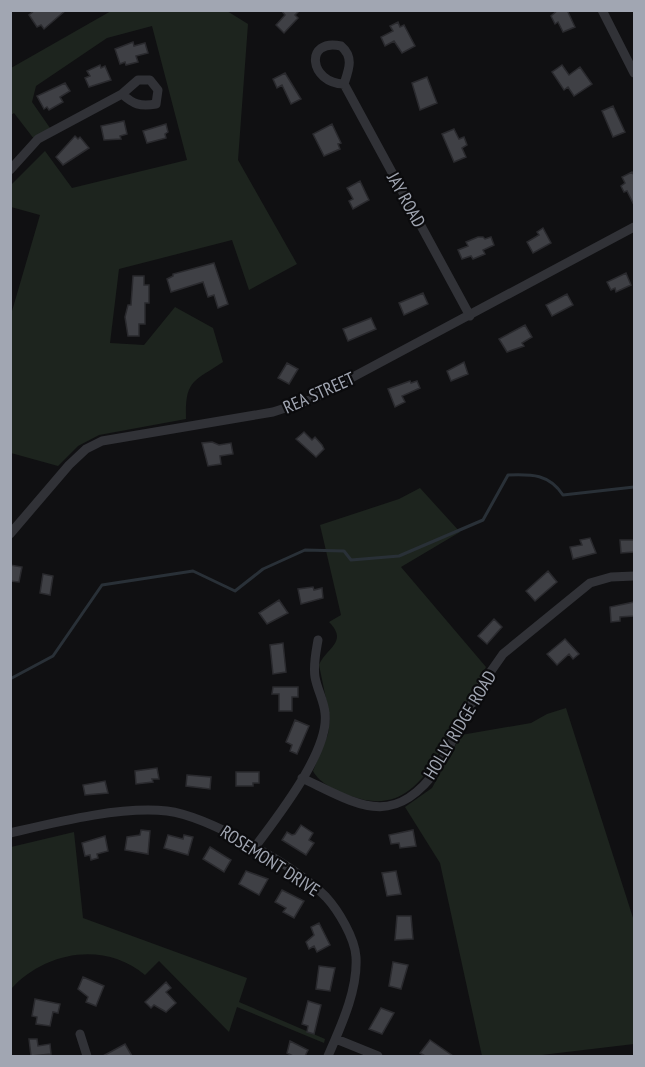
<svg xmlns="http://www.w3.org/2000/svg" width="645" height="1067" viewBox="0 0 645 1067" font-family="'PT Sans Narrow',sans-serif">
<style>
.green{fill:#1d241e}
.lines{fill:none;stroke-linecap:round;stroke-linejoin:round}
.stream{stroke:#293037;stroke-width:3}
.building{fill:#3f4045;stroke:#2a2a2e;stroke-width:1.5}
.minor{stroke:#313237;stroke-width:9}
.labels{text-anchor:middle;stroke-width:4.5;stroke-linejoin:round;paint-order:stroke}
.street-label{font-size:18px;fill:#a1a6b2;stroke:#0b0b0d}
</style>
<rect width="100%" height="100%" fill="#101012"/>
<path class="green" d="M111 11H227L248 24 238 160 297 264 249 290 232 240 119 269 110 343 144 345 175 307 213 328 223 362C193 382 185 380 186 419L99 435 78 446 58 466 11 453 10 318 40 215 11 207V185L45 151 72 188 187 160 152 26 107 38 36 86 32 102 50 128 34 139 14 113 11 115V68Z
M420 488 460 532 401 567 486 667C474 689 462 711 451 732 428 774 406 816 351 796 338 792 319 783 313 771L328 734 330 718 319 665C326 648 349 642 329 622L341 615 320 525 399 499Z
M566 708 634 921V1044L533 1056H482L440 863 405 807 432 788 461 735 531 723 547 714Z
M74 832 83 918 247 978 239 1002 325 1039 324 1043 237 1007 229 1032 159 961 145 975C104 940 44 952 11 989V847Z"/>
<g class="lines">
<path class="stream" d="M10 679 53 656 102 585 193 571 235 591 263 569 305 550 344 551 351 560 399 556 483 520 508 475C532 474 549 474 563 495L634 487"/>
</g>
<path class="building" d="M35 10H66L44 29 41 25 37 27 29 15Z
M281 10H300L295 15 298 18 284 33 276 25 285 15Z
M558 10H567L575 27 563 32 558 22 555 24 551 16Z
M398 22 400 27 404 25 415 46 402 53 394 41 385 46 381 37 393 31 390 26Z
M133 42 134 46 145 43 148 53 136 56 138 62 126 65 125 62 120 64 115 49Z
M100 65 101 68 105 66 111 80 89 87 85 78 90 76 87 71Z
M562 65 569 75 580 67 592 84 574 96 568 87 564 90 552 72Z
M285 73 301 99 291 104 282 85 277 88 273 79Z
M427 77 437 103 420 110 412 83Z
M65 83 70 91 60 97 63 102 49 110 47 107 44 109 37 96Z
M613 106 625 132 613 137 602 111Z
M124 121 127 134 120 136 121 139 104 140 101 126Z
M166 124 168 132 165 134 166 138 147 143 143 131Z
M332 124 341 143 338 144 340 149 324 156 313 134Z
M454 129 459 139 464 137 467 145 462 148 466 157 454 162 442 134Z
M75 136 78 139 80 137 89 148 63 165 56 157Z
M632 172 634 175V205L627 191 624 192 621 186 625 183 622 177Z
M360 181 369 200 353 209 349 201 353 199 347 188Z
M543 228 551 243 533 253 527 242 539 235 537 232Z
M478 237H483L485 239 491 237 494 245 483 250 485 254 473 259 471 256 462 259 458 250 468 246 466 242Z
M214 263 228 304 218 308 214 295 208 297 203 282 171 292 167 279 173 276V274Z
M626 273 631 285 616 292 615 288 611 290 607 282Z
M133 276H144V285H149V303H145V324H139V336H128L125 317 128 305H131Z
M423 293 428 304 404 315 399 303Z
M567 294 573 305 552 316 546 305Z
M371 318 376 329 348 341 343 329Z
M525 325 532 337 522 343 524 346 507 352 499 339Z
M464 362 468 374 451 381 447 371Z
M287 363 298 369 289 384 278 378Z
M410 381 411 383 417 381 420 388 402 396 405 402 395 407 388 389Z
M304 432 312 440 315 437 322 445 324 449 316 457 296 439Z
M212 442 219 445 231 443 233 454 220 456 221 464 208 466 202 443Z
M590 538 596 553 573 559 570 547 582 545 580 540Z
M620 540H634V552L621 553Z
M10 565 22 567 19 582 10 581Z
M548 571 557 582 535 601 526 591Z
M43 574 53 576 50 595 40 593Z
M313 587 314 590 322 588 323 598 301 604 298 589Z
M279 600 288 613 267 624 259 613Z
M634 602V616L620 617V621L611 622 610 607Z
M494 619 502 627 487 644 478 636Z
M565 639 579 654 573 659 569 654 557 665 547 654Z
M283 643 286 672 273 674 270 645Z
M273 687H298V697H292V711H279V694H272Z
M295 720 309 726 297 754 290 751 292 745 286 742Z
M157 768 159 779H152L153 782 136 784 135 771Z
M236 772H259V783H253V786H236Z
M187 775 211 777 210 789 186 786Z
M105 781 108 793 85 795 83 785Z
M301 825 313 833 309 840 314 843 306 855 282 840 287 832 292 835 295 834Z
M141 830 150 831 148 854 125 850 127 837 140 835Z
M413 830 416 846 400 848 399 843 391 844 389 835Z
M168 835 183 839 184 835 193 837 188 855 164 848Z
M105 836 108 851 97 854 98 858 91 860 90 855 85 856 82 843Z
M210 847 231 860 224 872 203 859Z
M246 871 268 879 259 895 239 884Z
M396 871 401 894 387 896 382 873Z
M282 890 304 901 294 918 283 912 286 908 275 902Z
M397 916H411L413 939 395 940Z
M319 923 330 945 317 952 314 946 309 949 306 942 314 935 311 927Z
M393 962 408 965 401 989 389 986Z
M319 966 335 968 330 991 316 989Z
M83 977 104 986 96 1006 86 1002 88 997 78 989Z
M166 982 171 988 166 992 176 1003 166 1012 154 1005 151 1008 145 1002Z
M35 999 60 1004 58 1013 53 1012 50 1026 36 1024 37 1017 32 1016Z
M308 1001 321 1005 314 1034 307 1032 308 1026 302 1024Z
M381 1008 394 1013 382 1034 369 1029Z
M29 1039H37L38 1046 50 1044 51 1054 31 1056Z
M430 1040 453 1056H425L420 1053Z
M290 1041 308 1050 305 1056H293L287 1053Z
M125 1044 132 1056H103Z"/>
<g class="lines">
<path class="minor" d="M602 10 634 73
M344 84C309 83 304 38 341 46 354 57 349 69 344 84L470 316
M10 170 38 139 122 94 138 80H150L158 90 156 104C140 107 133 104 122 94
M10 534 69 465 86 449 102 441 273 412 310 400 634 227
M302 778C357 804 393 831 438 768L482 684 503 654 590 583 611 577 634 576
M10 833C57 822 120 806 167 811 208 816 297 867 326 897 338 910 355 938 356 957 358 990 341 1026 328 1056
M255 847C277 817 330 751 325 713 324 701 317 689 315 677 313 665 316 652 318 640
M80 1034 87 1056
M336 1039 378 1056"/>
</g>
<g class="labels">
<g class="street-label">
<text transform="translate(406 200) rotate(61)" y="6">JAY ROAD</text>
<text transform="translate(319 393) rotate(-24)" y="6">REA STREET</text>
<text transform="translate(460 725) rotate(-59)" y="6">HOLLY RIDGE ROAD</text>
<text transform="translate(270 861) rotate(33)" y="6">ROSEMONT DRIVE</text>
</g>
</g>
<rect width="645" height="1067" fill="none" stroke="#a1a6b2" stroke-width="24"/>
</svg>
